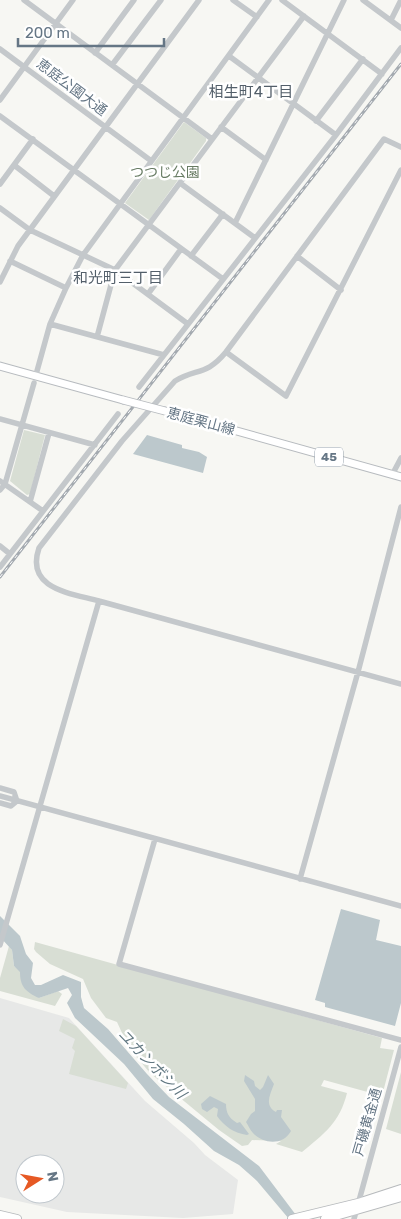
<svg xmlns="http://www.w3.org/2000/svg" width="401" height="1219" viewBox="0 0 401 1219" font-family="Rubik,'Noto Sans JP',sans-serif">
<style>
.built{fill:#e7e8e7;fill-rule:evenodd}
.green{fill:#d8ded4}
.water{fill:#bcc8cc}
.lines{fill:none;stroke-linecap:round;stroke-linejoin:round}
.major-casing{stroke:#b7bbbf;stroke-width:9}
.highway-casing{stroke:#b7babd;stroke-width:10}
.minor{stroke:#c4c8cb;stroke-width:5.5}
.major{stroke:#fff;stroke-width:7}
.highway{stroke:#fff;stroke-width:8}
.rail-casing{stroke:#a4aab0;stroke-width:3}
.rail{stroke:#fff;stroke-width:1;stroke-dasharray:4;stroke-linecap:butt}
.major-bridge-casing{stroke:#b7bbbf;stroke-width:9;stroke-linecap:butt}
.major-bridge{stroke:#fff;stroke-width:7}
.labels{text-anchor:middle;stroke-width:5;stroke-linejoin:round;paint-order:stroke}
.shield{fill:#fff;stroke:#939faa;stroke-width:1}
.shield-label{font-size:12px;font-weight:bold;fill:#657685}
.street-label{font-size:14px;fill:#657685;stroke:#fff}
.park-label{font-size:14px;fill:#687c64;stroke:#fff}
.neighbourhood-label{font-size:15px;fill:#535f6a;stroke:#fff}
.water-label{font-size:15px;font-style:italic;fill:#617781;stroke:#fff}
</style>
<rect width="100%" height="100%" fill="#f7f7f3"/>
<path class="built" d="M0 998 69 1018 145 1101 194 1143 205 1155 238 1180 233 1214 183 1218 67 1212 0 1197ZM25 1164H55V1194H25Z"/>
<path class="green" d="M184 122 206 138V141L149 220 125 203Z
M24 430 45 435 30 494 27 495 10 481Z
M35 942 382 1038 380 1048 394 1050 382 1096 324 1080 321 1086 347 1093C340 1122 324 1134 302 1152L276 1144 281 1141 252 1140 248 1145 242 1146 219 1130 150 1073 134 1054 123 1035 117 1022 106 1018 91 998 83 979 50 964 36 952 34 949Z
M9 946 12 950 14 966 21 972 39 998 58 991 62 994 55 1006 0 991V978Z
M63 1019 76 1026 128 1083 126 1089 69 1074 75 1051 72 1048 75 1039 59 1031Z
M401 1072V1134L386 1129Z"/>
<path class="water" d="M147 435 182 445V448L199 452 207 457 203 473 133 454Z
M341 909 380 920 376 940 401 946V1003L395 1026 325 1007V1003L315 1000Z
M0 916 20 936 26 954 33 963 31 978 35 985H41L63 975 81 982V997L84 1008 108 1029 147 1074 169 1097 259 1166 299 1219H289L257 1181 239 1165 214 1151 184 1124 153 1099 124 1064 75 1018 67 1003 72 995 68 988 39 998C26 992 20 987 20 972L14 966 12 950 0 937Z
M245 1075 254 1081 255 1086 260 1090 263 1087 268 1075 274 1084C270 1095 264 1105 276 1112L277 1110H282L281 1117 291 1131C283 1146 263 1144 253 1133 250 1130 248 1125 246 1122L251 1114 255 1111V1099L244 1081Z
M210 1096 226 1104C226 1113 229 1118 237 1123L240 1122 249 1134 247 1135C234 1133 225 1127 217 1116L218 1109 214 1107 207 1112 202 1109 201 1104Z"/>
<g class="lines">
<defs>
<path id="major" d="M0 366 123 400
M165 411 401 477"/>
<path id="highway" d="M0 1215 17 1219
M292 1219 358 1203 401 1189
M325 1219 401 1197"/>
</defs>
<use href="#major" class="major-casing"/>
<use href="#highway" class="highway-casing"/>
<path class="minor" d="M24 0 212 139
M233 0 257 17
M282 0 382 74
M363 0 401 28
M391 20 401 0
M0 49 150 160
M95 53 134 0
M229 56 336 135
M112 65 161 0
M0 100 73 0
M0 116 223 279
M316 121 363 59
M221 127 266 160
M401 147 384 139 226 352 286 396 401 170
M14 165 54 196
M180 183 255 238
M0 184 33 139
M0 208 30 230 115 270 188 324
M235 223 344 0
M191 256 223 214
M297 256 341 290
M10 261 66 288
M0 282 18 246 199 0
M148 294 181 249
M50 324 164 355
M97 337 115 270 304 16
M37 371 50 324 66 288 83 255 269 0
M139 387 336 135 401 48
M0 419 95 445
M392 475 401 458
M0 481 43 511
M0 490 5 484 34 383
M30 502 49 433
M0 546 10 554
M0 567 118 414
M99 601C70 593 25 589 39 548L122 441 175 381C197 368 206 376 226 352
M0 788 14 792 17 801 11 806 0 803
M0 796 401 906
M155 839 119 964 401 1040
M300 879 358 672 401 507
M0 945 99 601 401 684
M354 1219 401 1047"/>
<use href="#major" class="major"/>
<use href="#highway" class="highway"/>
<defs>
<path id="rail" d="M0 577 401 64"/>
</defs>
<use href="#rail" class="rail-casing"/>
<use href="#rail" class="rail"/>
<defs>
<path id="major-bridge" d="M123 400 165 411"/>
</defs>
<use href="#major-bridge" class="major-bridge-casing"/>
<use href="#major-bridge" class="major-bridge"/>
</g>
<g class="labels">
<rect class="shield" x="315" y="447.5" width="28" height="19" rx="4"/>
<g class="shield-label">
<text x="329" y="461">45</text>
</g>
<g class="street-label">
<text transform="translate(72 87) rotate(37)" y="5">恵庭公園大通</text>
<text transform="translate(201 421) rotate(15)" y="5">恵庭栗山線</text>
<text transform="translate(367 1122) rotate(-74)" y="5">戸磯黄金通</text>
</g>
<g class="park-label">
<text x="165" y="177">つつじ公園</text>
</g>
<g class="neighbourhood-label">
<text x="251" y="97">相生町4丁目</text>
<text x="118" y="283">和光町三丁目</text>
</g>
<g class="water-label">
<text transform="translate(152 1064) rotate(46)" y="5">ユカンボシ川</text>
</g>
</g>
<g transform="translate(40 1179) rotate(79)"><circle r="24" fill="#ffffff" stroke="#c1c8ce"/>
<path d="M0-4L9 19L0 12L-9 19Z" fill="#e65924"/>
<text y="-8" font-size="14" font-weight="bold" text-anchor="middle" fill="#657685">N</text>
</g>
<path d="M18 38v8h146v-8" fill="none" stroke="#657685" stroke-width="2.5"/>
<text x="25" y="38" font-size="15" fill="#657685" stroke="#ffffff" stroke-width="4" paint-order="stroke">200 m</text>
</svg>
